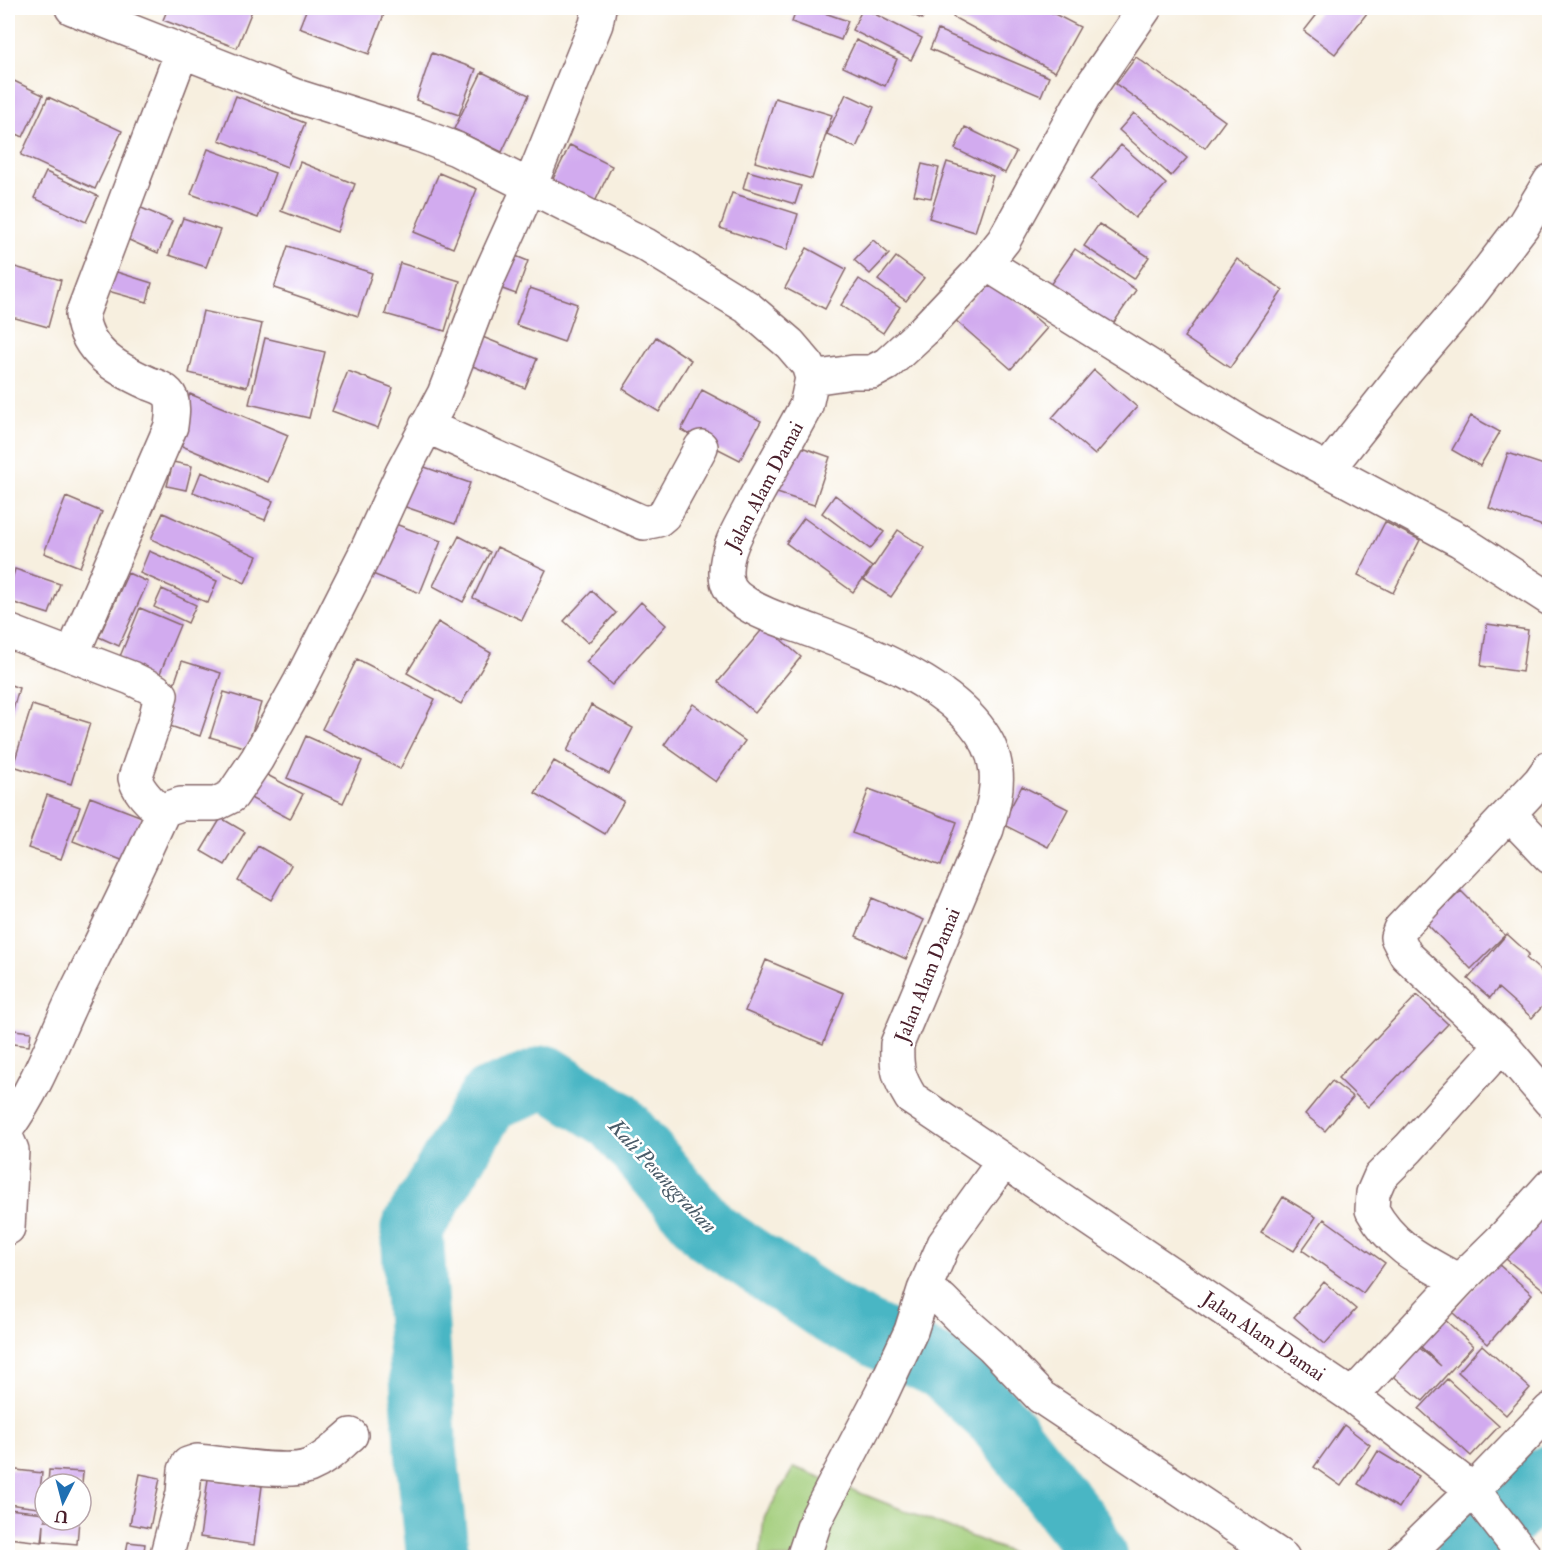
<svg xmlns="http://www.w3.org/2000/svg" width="1557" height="1565" viewBox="0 0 1557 1565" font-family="'IM FELL Double Pica',serif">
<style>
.green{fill:#a2cd7a;stroke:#767652;stroke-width:1.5}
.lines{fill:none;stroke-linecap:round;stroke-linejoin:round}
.river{stroke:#49b6c4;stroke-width:63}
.building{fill:#d2abef}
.minor-casing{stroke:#87686a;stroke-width:36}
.minor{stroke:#fff;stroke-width:33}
.labels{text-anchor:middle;stroke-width:5;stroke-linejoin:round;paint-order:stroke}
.street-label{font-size:20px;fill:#4a1f2b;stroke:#fff}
.water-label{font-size:21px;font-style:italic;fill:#4a5b68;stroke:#fff}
</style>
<rect width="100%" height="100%" fill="#fff"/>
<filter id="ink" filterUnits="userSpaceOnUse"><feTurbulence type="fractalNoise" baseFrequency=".0167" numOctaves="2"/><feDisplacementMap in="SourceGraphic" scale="12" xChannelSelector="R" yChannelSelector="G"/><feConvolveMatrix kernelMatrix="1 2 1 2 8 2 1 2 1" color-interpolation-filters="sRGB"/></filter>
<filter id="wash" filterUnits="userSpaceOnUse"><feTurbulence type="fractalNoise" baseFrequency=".008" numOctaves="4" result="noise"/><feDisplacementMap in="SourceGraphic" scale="24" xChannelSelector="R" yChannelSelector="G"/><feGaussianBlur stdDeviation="1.35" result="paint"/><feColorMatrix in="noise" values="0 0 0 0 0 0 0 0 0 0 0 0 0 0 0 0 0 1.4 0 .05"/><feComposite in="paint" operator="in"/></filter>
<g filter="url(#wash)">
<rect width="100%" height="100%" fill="#f7efdf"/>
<path class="green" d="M794 1467 1015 1554 1018 1557 760 1558 764 1518Z"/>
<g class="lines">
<path class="river" d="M438 1558 425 1441 412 1229 489 1099 547 1077 615 1120 710 1232 834 1315 943 1369 996 1418 1084 1531 1096 1558
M1466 1558 1550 1476"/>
</g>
<g id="blocks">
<path class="building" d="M168 8H253L237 48 163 20Z
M307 8H382L386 9 369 54 299 28Z
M797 8H810L848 21 841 40 792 22Z
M863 8 922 38 911 60 852 30Z
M898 8H928L922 19Z
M959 8H1043L1080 27 1055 72 953 17Z
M1322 8H1371L1335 54 1304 31Z
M938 30 1049 77 1041 96 930 49Z
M856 40 897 59 885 86 843 67Z
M432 53 476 69 459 115 416 100Z
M1136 57 1225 121 1205 148 1116 84Z
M482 72 529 95 502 152 454 129Z
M8 78 43 95 23 137 8 130Z
M846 94 874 107 856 148 827 134Z
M236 96 305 123 287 167 219 140Z
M48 97 122 131 95 189 21 155Z
M775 98 832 115 812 179 755 162Z
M1134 113 1187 158 1171 176 1119 130Z
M965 127 1016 152 1005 173 955 149Z
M570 145 612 166 594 204 551 183Z
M1121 145 1166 184 1135 218 1091 179Z
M208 149 275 173 258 218 191 194Z
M300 162 355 184 337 232 281 211Z
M947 162 993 176 975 232 929 218Z
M922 164 939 168 931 198 914 195Z
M748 171 801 186 795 204 743 188Z
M46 172 98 196 86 222 34 198Z
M439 173 477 189 453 248 414 232Z
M732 193 798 214 787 250 720 228Z
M132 204 172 221 158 253 118 235Z
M183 218 220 230 206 267 169 255Z
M1099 224 1149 257 1134 279 1084 246Z
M873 240 889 254 870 274 854 260Z
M288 246 372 273 358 316 274 288Z
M807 248 846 269 825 309 785 288Z
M1075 249 1136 290 1104 337 1043 295Z
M503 251 528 261 516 294 489 284Z
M896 257 924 278 906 301 878 280Z
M1237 259 1283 290 1230 368 1184 337Z
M400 263 460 281 445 331 385 314Z
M8 265 61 280 48 327 8 316Z
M107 269 152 283 147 302 101 289Z
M859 279 900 307 883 333 841 305Z
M990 279 1047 328 1011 369 954 319Z
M530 288 577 304 564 342 516 325Z
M203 311 262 324 247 387 189 373Z
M480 336 537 359 525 388 468 364Z
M656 337 691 360 659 412 623 389Z
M265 338 325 352 309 418 249 404Z
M1094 370 1137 407 1095 455 1052 418Z
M348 371 393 388 378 428 332 411Z
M702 390 761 421 740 460 681 430Z
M190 394 288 435 268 482 170 441Z
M1471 416 1500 432 1480 466 1452 450Z
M790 443 830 457 814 505 774 492Z
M1508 453 1550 467V518L1546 527 1489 508Z
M173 462 192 466 186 490 167 486Z
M416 464 470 483 455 524 400 505Z
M201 472 273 501 265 520 193 492Z
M835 495 884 532 870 549 822 513Z
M66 497 102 512 80 567 44 553Z
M163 513 257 556 245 583 151 539Z
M804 518 872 567 853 592 786 543Z
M390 522 441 541 420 593 370 573Z
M1385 522 1420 540 1393 593 1358 575Z
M898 530 925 548 891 597 864 580Z
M459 536 490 552 463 602 433 586Z
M497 547 546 570 522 620 473 598Z
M149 551 217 581 208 603 140 573Z
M15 569 60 584 49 614 8 601V593Z
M128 573 148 582 119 646 99 637Z
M162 589 196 605 188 623 154 607Z
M592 591 616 613 588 643 564 621Z
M641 602 666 625 612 685 586 662Z
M140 608 180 625 156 683 116 666Z
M438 622 491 653 461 704 407 673Z
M1487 624 1528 630 1522 672 1481 666Z
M765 626 801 657 755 713 718 682Z
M357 659 435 699 400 769 322 729Z
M182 661 221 673 200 736 161 723Z
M8 684 19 688 8 728Z
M224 692 261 703 247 748 210 737Z
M693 704 745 741 716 782 664 745Z
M32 705 90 723 71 784 13 766Z
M591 705 633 728 609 774 567 751Z
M306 736 362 761 343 803 287 778Z
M554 761 624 801 605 834 535 793Z
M258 770 303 794 290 819 245 795Z
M1022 786 1068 809 1048 847 1002 824Z
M869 789 957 822 941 866 852 833Z
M47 795 80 807 61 859 28 848Z
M90 797 142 817 124 861 73 841Z
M221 818 245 832 225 865 201 851Z
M258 846 291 865 271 900 238 881Z
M1461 891 1505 935 1471 969 1427 924Z
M872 898 924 920 906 959 856 936Z
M1507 934 1529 954 1526 958 1550 979V998L1532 1018 1498 988 1490 998 1468 979Z
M766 960 844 993 823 1044 745 1011Z
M1417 995 1448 1024 1368 1107 1338 1078Z
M8 1028H12L9 1064H8Z
M14 1030 31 1032 29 1046 13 1044Z
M8 1074H12V1113H8Z
M1332 1081 1353 1097 1325 1131 1305 1114Z
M1283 1197 1316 1217 1294 1251 1261 1232Z
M1550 1208V1295L1506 1259Z
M1324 1219 1385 1263 1363 1293 1302 1250Z
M1497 1263 1532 1294 1488 1344 1453 1313Z
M1324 1282 1356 1309 1325 1344 1294 1317Z
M1441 1316 1473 1346 1423 1401 1391 1374 1416 1345 1441 1366 1416 1342Z
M1482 1345 1530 1388 1506 1415 1458 1372Z
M1447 1379 1499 1426 1471 1456 1419 1409Z
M1344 1425 1370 1445 1341 1486 1314 1467Z
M1378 1451 1419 1476 1399 1508 1358 1484Z
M8 1469 42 1473 38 1508 8 1504Z
M49 1470 83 1472 82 1484H48Z
M140 1474 160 1478 150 1528 130 1524Z
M208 1479 262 1486 254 1545 200 1537Z
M8 1509 45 1513V1520H79L77 1544 43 1541 44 1524 42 1542 8 1538Z
M128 1542 145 1544 143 1558H125Z"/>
</g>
</g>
<g filter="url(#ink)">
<use href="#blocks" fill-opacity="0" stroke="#87686a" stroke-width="1.5"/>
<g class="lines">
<defs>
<path id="minor" d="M72 8 296 96 419 135 456 149 646 245 747 307 790 344 808 365 812 378 806 406C789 438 770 470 753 502 742 524 725 548 726 574 726 585 732 594 741 600 761 615 788 622 812 631 871 653 989 698 996 771 998 791 992 810 987 829L897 1044C896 1068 898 1077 911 1098L1352 1396 1473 1490 1526 1558
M985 263 1251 429 1459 540 1550 599
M812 378 853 372H872L887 364 923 331 977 274 1004 240 1084 97 1145 8
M426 426 644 523 658 520 664 515 701 447
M1328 469 1408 368 1466 300 1524 224 1550 181
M8 631 131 678 155 690 161 695 155 720 135 778C138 792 152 803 162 814
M72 655 171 426C172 417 174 407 171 398 167 389 156 386 148 383 117 369 86 352 82 315L182 51
M1550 767 1540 781 1400 929 1397 937 1406 955 1502 1045 1550 1101
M1509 814 1550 857
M8 1127C40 1083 56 1032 80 984 109 927 136 871 162 814L166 809 181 804H216L232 796 257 759 300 682 365 554 402 473 444 394 487 281 530 186 596 24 599 8
M8 1141 12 1150 8 1228
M1459 1281C1423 1261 1393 1248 1372 1210L1373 1193 1380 1177 1409 1148 1502 1045
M924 1290 942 1300 959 1317 992 1346 1041 1397 1283 1558
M1352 1396 1459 1281 1506 1235 1550 1186
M166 1558 183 1493 185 1470 188 1464 197 1461C224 1463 286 1475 309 1466 326 1459 338 1446 351 1435
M803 1558 816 1519 882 1393 911 1331 924 1290 944 1244 1003 1162
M1403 1558 1473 1490 1550 1410"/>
</defs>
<use href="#minor" class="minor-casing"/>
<use href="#minor" class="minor"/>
</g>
</g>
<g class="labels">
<g class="street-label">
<text transform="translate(764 486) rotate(-62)" y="7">Jalan Alam Damai</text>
<text transform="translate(927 975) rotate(-68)" y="7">Jalan Alam Damai</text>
<text transform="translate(1264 1336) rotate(34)" y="7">Jalan Alam Damai</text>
</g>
<g class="water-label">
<text transform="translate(663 1176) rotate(47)" y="7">Kali Pesanggrahan</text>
</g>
</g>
<rect width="1557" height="1565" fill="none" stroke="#fff" stroke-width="30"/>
<g transform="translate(63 1502) rotate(186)"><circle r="28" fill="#ffffff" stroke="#b7a5aa" stroke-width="1.5"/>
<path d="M0-4.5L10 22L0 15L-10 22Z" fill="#1f6fb2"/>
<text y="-9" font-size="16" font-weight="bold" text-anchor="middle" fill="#4a1f2b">U</text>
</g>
</svg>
